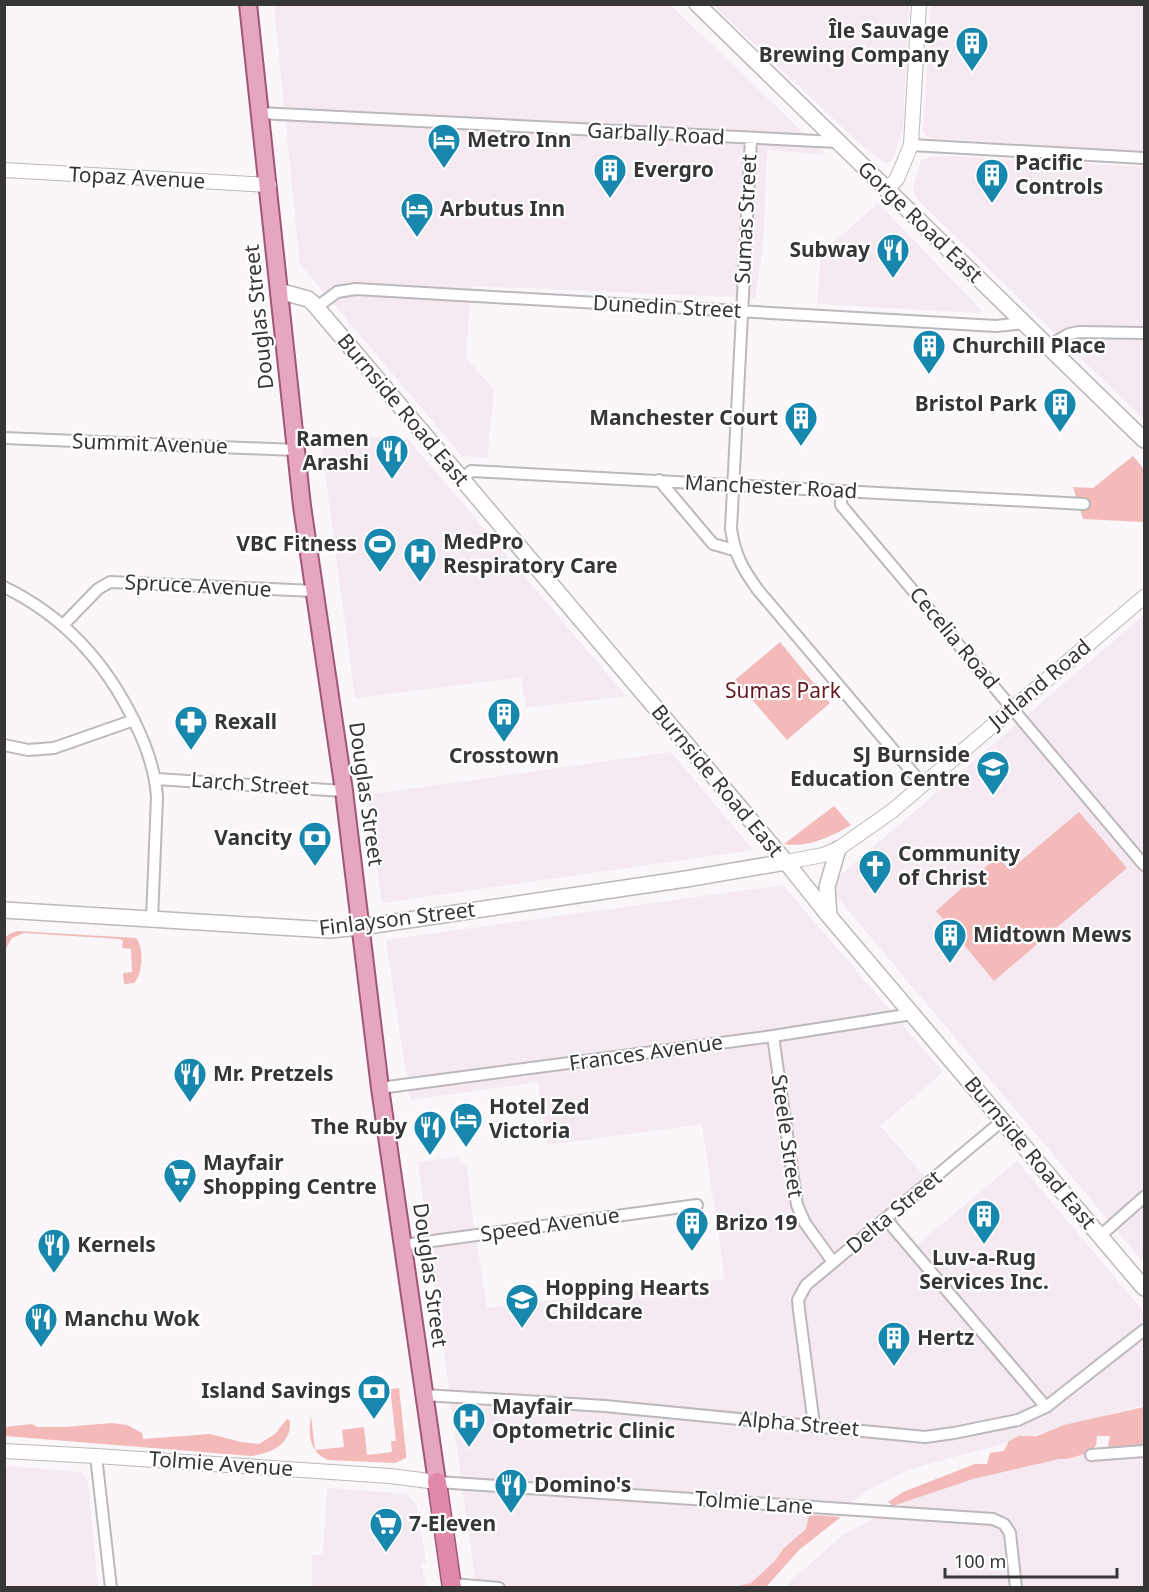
<svg xmlns="http://www.w3.org/2000/svg" width="1149" height="1592" viewBox="0 0 1149 1592" font-family="'Noto Sans',sans-serif">
<style>
.built{fill:#f5eaf2}
.green{fill:#f3bab9}
.lines{fill:none;stroke-linecap:round;stroke-linejoin:round}
.minor-casing{stroke:#bcb8bb;stroke-width:14}
.tertiary-casing{stroke:#bcb8bb;stroke-width:16}
.secondary-casing{stroke:#bcb8bb;stroke-width:18}
.primary-casing{stroke:#9f5873;stroke-width:20}
.trunk-casing{stroke:#9f5873;stroke-width:21}
.minor{stroke:#fff;stroke-width:10}
.tertiary{stroke:#fff;stroke-width:14}
.secondary{stroke:#fff;stroke-width:15}
.primary{stroke:#e7a6bf;stroke-width:16}
.trunk{stroke:#df88aa;stroke-width:18}
.labels{text-anchor:middle;stroke-width:4.5;stroke-linejoin:round;paint-order:stroke}
.poi-label{font-size:21px;font-weight:bold;fill:#373637;stroke:#fff;text-anchor:start}
.street-label{font-size:21px;fill:#373637;stroke:#fff}
.park-label{font-size:21px;fill:#641921;stroke:#fff}
</style>
<rect width="100%" height="100%" fill="#faf6f9"/>
<path class="built" d="M274 5H670L827 155 767 150 763 250 755 298 471 286 466 358 494 390 487 458 462 456 300 264Z
M713 5H909L903 128 895 153 890 162 885 163 860 144Z
M931 5H1144V152L932 138 925 135 923 129Z
M953 156 1144 167V420L916 198 913 187 921 161 928 157Z
M878 203 983 312 980 313 817 304 821 254Z
M320 434 408 439 626 696 526 708 521 677 355 698Z
M1144 615V1263L833 892 838 877Z
M671 752 753 850 382 903 367 795Z
M783 885 943 1072 880 1126 935 1188 891 1227 910 1251 1017 1161 1144 1312V1405L907 1470 867 1491 802 1539 755 1587H476L418 1162 456 1157 467 1168 473 1219 487 1308 725 1279 702 1124 547 1145 538 1082 410 1100 386 940Z
M1144 1445V1587L786 1588 791 1581 844 1534 923 1492 1056 1457Z
M5 1466 81 1472 88 1482 98 1587H5Z
M327 1488 406 1494 417 1506 426 1563H421L426 1587H312V1555H323Z"/>
<path class="green" d="M1133 456 1144 469V522L1083 519 1073 487 1093 488Z
M780 642 830 703 787 740 735 680Z
M834 806 851 825C831 837 807 848 784 844Z
M1079 812 1127 868 994 981 936 911 997 857 1010 870Z
M17 931 136 938C144 946 143 975 134 983L124 984 123 973 132 972 131 949 122 948 123 941 120 939 24 933 12 938 5 950V938L9 934Z
M399 1388 406 1453V1458L395 1463 328 1460C309 1452 308 1434 311 1416L315 1450 344 1447 342 1430 364 1427 367 1455 392 1452 391 1441H396L391 1395 376 1396V1391Z
M1144 1407V1445L1113 1450 1108 1446 1110 1436H1097L1096 1445 1092 1452C1080 1454 1072 1460 1059 1459L973 1479 893 1506 888 1502 903 1492 975 1464H987L990 1453 1004 1451 1009 1441 1019 1436H1037L1064 1425Z
M287 1419 290 1421C291 1445 271 1453 251 1456L5 1436V1427L32 1424 37 1427H64L112 1423 127 1425 142 1433 143 1439 210 1434 241 1442 259 1444 275 1434Z
M809 1515 841 1517 799 1550 766 1587H734L751 1583 775 1561 784 1548 806 1529Z"/>
<g class="lines">
<defs>
<path id="minor" d="M259 113 837 142
M751 139 731 529C735 555 742 568 758 590L923 785
M911 145 1144 158
M317 307 337 292 356 289 996 326 1024 323
M1048 346 1069 334 1079 332 1144 333
M4 438 295 450
M462 479 471 471 1084 504
M659 480 713 544 734 550
M841 491V505L1144 865
M4 587C64 616 107 664 135 723 147 747 155 770 157 797L152 919
M63 625 98 589 110 582 314 591
M4 745 28 750 54 748 134 720
M156 779 344 791
M773 1036 797 1205 805 1223 833 1262
M380 1088 773 1036 912 1014
M886 1219 1046 1407
M1100 1236 1144 1197
M403 1245 697 1205
M424 1395 605 1406 925 1437 954 1433 1018 1420 1046 1407 1144 1330
M814 1425 799 1310 798 1300 806 1285 1002 1121
M1091 1455 1144 1451
M96 1456 111 1588
M437 1482 993 1519 1004 1524 1010 1533 1016 1588
M452 1584 499 1588"/>
<path id="tertiary" d="M4 170 269 185
M886 190 897 179 911 145 919 4
M786 862 823 855 838 849 892 811 1144 597
M4 1451 96 1456 390 1476 437 1482"/>
<path id="secondary" d="M697 4 1144 440
M279 291 308 299 313 303 786 862 829 916 1144 1288
M4 910 329 930 361 927 686 879 786 862
M829 916 827 887 838 849"/>
<path id="primary" d="M248 4 302 506 344 791 380 1088 437 1482"/>
<path id="trunk" d="M437 1482 452 1588"/>
</defs>
<use href="#minor" class="minor-casing"/>
<use href="#tertiary" class="tertiary-casing"/>
<use href="#secondary" class="secondary-casing"/>
<use href="#primary" class="primary-casing"/>
<use href="#trunk" class="trunk-casing"/>
<use href="#minor" class="minor"/>
<use href="#tertiary" class="tertiary"/>
<use href="#secondary" class="secondary"/>
<use href="#primary" class="primary"/>
<use href="#trunk" class="trunk"/>
</g>
<defs>
<symbol id="building-pin" viewBox="-11 -11 22 30"><path d="M0 17L-7.5 6A9.5 9.5 0 1 1 7.5 6Z" fill="#1887ad" stroke="#fff"/><path d="M-4-6H4V6H1V3H-1V6H-4ZM-2.5-4.3h1.7v1.8h-1.7ZM.8-4.3h1.7v1.8H.8ZM-2.5-1h1.7V.8h-1.7ZM.8-1h1.7V.8H.8Z" fill="#fff"/></symbol>
<symbol id="hotel-pin" viewBox="-11 -11 22 30"><path d="M0 17L-7.5 6A9.5 9.5 0 1 1 7.5 6Z" fill="#1887ad" stroke="#fff"/><path d="M-6-4.5h1.5V1H6V5H4.5V3h-9V5H-6ZM-4 0a1.8 1.8 0 1 1 3.6 0ZM.5 0V-2.5h3Q6-2.5 6 0Z" fill="#fff"/></symbol>
<symbol id="restaurant-pin" viewBox="-11 -11 22 30"><path d="M0 17L-7.5 6A9.5 9.5 0 1 1 7.5 6Z" fill="#1887ad" stroke="#fff"/><path d="M-5-6h1v4h1v-4h1v4h1v-4h1v5L-1.5 .5V6h-2V.5L-5-1ZM5-6V6H3V1.5H1.5Q1.5-4 5-6Z" fill="#fff"/></symbol>
<symbol id="stadium-pin" viewBox="-11 -11 22 30"><path d="M0 17L-7.5 6A9.5 9.5 0 1 1 7.5 6Z" fill="#1887ad" stroke="#fff"/><path d="M0-5a6.5 5 0 1 0 0 10a6.5 5 0 1 0 0-10ZM-3.5-1.8h7v3.6h-7Z" fill="#fff"/></symbol>
<symbol id="hospital-pin" viewBox="-11 -11 22 30"><path d="M0 17L-7.5 6A9.5 9.5 0 1 1 7.5 6Z" fill="#1887ad" stroke="#fff"/><path d="M-5-5h3v3.5h4V-5h3V5h-3V1.5h-4V5h-3Z" fill="#fff"/></symbol>
<symbol id="pharmacy-pin" viewBox="-11 -11 22 30"><path d="M0 17L-7.5 6A9.5 9.5 0 1 1 7.5 6Z" fill="#1887ad" stroke="#fff"/><path d="M-2-6h4v4h4v4h-4v4h-4v-4h-4v-4h4Z" fill="#fff"/></symbol>
<symbol id="school-pin" viewBox="-11 -11 22 30"><path d="M0 17L-7.5 6A9.5 9.5 0 1 1 7.5 6Z" fill="#1887ad" stroke="#fff"/><path d="M0-5L7-2L0 1L-7-2ZM-4 1L0 2.5L4 1V4Q0 6-4 4Z" fill="#fff"/></symbol>
<symbol id="bank-pin" viewBox="-11 -11 22 30"><path d="M0 17L-7.5 6A9.5 9.5 0 1 1 7.5 6Z" fill="#1887ad" stroke="#fff"/><path d="M-6-4H6V4H-6ZM0-2.3a2.3 2.3 0 1 0 0 4.6a2.3 2.3 0 1 0 0-4.6Z" fill="#fff"/></symbol>
<symbol id="church-pin" viewBox="-11 -11 22 30"><path d="M0 17L-7.5 6A9.5 9.5 0 1 1 7.5 6Z" fill="#1887ad" stroke="#fff"/><path d="M-1.2-6h2.4v3.5h3.3v2.4h-3.3V6h-2.4V-.1h-3.3v-2.4h3.3Z" fill="#fff"/></symbol>
<symbol id="supermarket-pin" viewBox="-11 -11 22 30"><path d="M0 17L-7.5 6A9.5 9.5 0 1 1 7.5 6Z" fill="#1887ad" stroke="#fff"/><path d="M-6-5.5h2.5l.6 2H6L4.5 2H-2.5L-4.4-4H-6ZM-1.5 3.2a1.3 1.3 0 1 0 .1 0ZM3 3.2a1.3 1.3 0 1 0 .1 0Z" fill="#fff"/></symbol>
</defs>
<g fill-rule="evenodd">
<use href="#building-pin" x="953" y="24" width="38" height="52"/>
<use href="#hotel-pin" x="425" y="121" width="38" height="52"/>
<use href="#building-pin" x="591" y="151" width="38" height="52"/>
<use href="#building-pin" x="973" y="156" width="38" height="52"/>
<use href="#hotel-pin" x="398" y="190" width="38" height="52"/>
<use href="#restaurant-pin" x="874" y="231" width="38" height="52"/>
<use href="#building-pin" x="910" y="327" width="38" height="52"/>
<use href="#building-pin" x="1041" y="385" width="38" height="52"/>
<use href="#building-pin" x="782" y="399" width="38" height="52"/>
<use href="#restaurant-pin" x="373" y="432" width="38" height="52"/>
<use href="#stadium-pin" x="361" y="525" width="38" height="52"/>
<use href="#hospital-pin" x="401" y="535" width="38" height="52"/>
<use href="#building-pin" x="485" y="695" width="38" height="52"/>
<use href="#pharmacy-pin" x="172" y="703" width="38" height="52"/>
<use href="#school-pin" x="974" y="748" width="38" height="52"/>
<use href="#bank-pin" x="296" y="819" width="38" height="52"/>
<use href="#church-pin" x="856" y="847" width="38" height="52"/>
<use href="#building-pin" x="931" y="916" width="38" height="52"/>
<use href="#restaurant-pin" x="171" y="1055" width="38" height="52"/>
<use href="#hotel-pin" x="447" y="1100" width="38" height="52"/>
<use href="#restaurant-pin" x="411" y="1108" width="38" height="52"/>
<use href="#supermarket-pin" x="161" y="1156" width="38" height="52"/>
<use href="#building-pin" x="965" y="1197" width="38" height="52"/>
<use href="#building-pin" x="673" y="1204" width="38" height="52"/>
<use href="#restaurant-pin" x="35" y="1226" width="38" height="52"/>
<use href="#school-pin" x="503" y="1281" width="38" height="52"/>
<use href="#restaurant-pin" x="22" y="1300" width="38" height="52"/>
<use href="#building-pin" x="875" y="1319" width="38" height="52"/>
<use href="#bank-pin" x="355" y="1372" width="38" height="52"/>
<use href="#hospital-pin" x="450" y="1400" width="38" height="52"/>
<use href="#restaurant-pin" x="492" y="1466" width="38" height="52"/>
<use href="#supermarket-pin" x="367" y="1505" width="38" height="52"/>
</g>
<g class="labels">
<g class="poi-label">
<text x="949" y="38" text-anchor="end">Île Sauvage<tspan x="949" dy="24">Brewing Company</tspan></text>
<text x="467" y="147">Metro Inn</text>
<text x="1015" y="170">Pacific<tspan x="1015" dy="24">Controls</tspan></text>
<text x="633" y="177">Evergro</text>
<text x="440" y="216">Arbutus Inn</text>
<text x="870" y="257" text-anchor="end">Subway</text>
<text x="952" y="353">Churchill Place</text>
<text x="1037" y="411" text-anchor="end">Bristol Park</text>
<text x="778" y="425" text-anchor="end">Manchester Court</text>
<text x="369" y="446" text-anchor="end">Ramen<tspan x="369" dy="24">Arashi</tspan></text>
<text x="443" y="549">MedPro<tspan x="443" dy="24">Respiratory Care</tspan></text>
<text x="357" y="551" text-anchor="end">VBC Fitness</text>
<text x="214" y="729">Rexall</text>
<text x="970" y="762" text-anchor="end">SJ Burnside<tspan x="970" dy="24">Education Centre</tspan></text>
<text x="504" y="763" text-anchor="middle">Crosstown</text>
<text x="292" y="845" text-anchor="end">Vancity</text>
<text x="898" y="861">Community<tspan x="898" dy="24">of Christ</tspan></text>
<text x="973" y="942">Midtown Mews</text>
<text x="213" y="1081">Mr. Pretzels</text>
<text x="489" y="1114">Hotel Zed<tspan x="489" dy="24">Victoria</tspan></text>
<text x="407" y="1134" text-anchor="end">The Ruby</text>
<text x="203" y="1170">Mayfair<tspan x="203" dy="24">Shopping Centre</tspan></text>
<text x="715" y="1230">Brizo 19</text>
<text x="77" y="1252">Kernels</text>
<text x="984" y="1265" text-anchor="middle">Luv-a-Rug<tspan x="984" dy="24">Services Inc.</tspan></text>
<text x="545" y="1295">Hopping Hearts<tspan x="545" dy="24">Childcare</tspan></text>
<text x="64" y="1326">Manchu Wok</text>
<text x="917" y="1345">Hertz</text>
<text x="351" y="1398" text-anchor="end">Island Savings</text>
<text x="492" y="1414">Mayfair<tspan x="492" dy="24">Optometric Clinic</tspan></text>
<text x="534" y="1492">Domino's</text>
<text x="409" y="1531">7-Eleven</text>
</g>
<g class="street-label">
<text transform="translate(656 134) rotate(3)" y="7">Garbally Road</text>
<text transform="translate(137 178) rotate(3)" y="7">Topaz Avenue</text>
<text transform="translate(746 219) rotate(-87)" y="7">Sumas Street</text>
<text transform="translate(920 222) rotate(44)" y="7">Gorge Road East</text>
<text transform="translate(667 307) rotate(3)" y="7">Dunedin Street</text>
<text transform="translate(259 317) rotate(-96)" y="7">Douglas Street</text>
<text transform="translate(403 410) rotate(50)" y="7">Burnside Road East</text>
<text transform="translate(150 444) rotate(2)" y="7">Summit Avenue</text>
<text transform="translate(771 487) rotate(3)" y="7">Manchester Road</text>
<text transform="translate(198 586) rotate(3)" y="7">Spruce Avenue</text>
<text transform="translate(954 638) rotate(50)" y="7">Cecelia Road</text>
<text transform="translate(1040 684) rotate(-40)" y="7">Jutland Road</text>
<text transform="translate(717 781) rotate(50)" y="7">Burnside Road East</text>
<text transform="translate(250 784) rotate(4)" y="7">Larch Street</text>
<text transform="translate(366 794) rotate(82)" y="7">Douglas Street</text>
<text transform="translate(397 919) rotate(-7)" y="7">Finlayson Street</text>
<text transform="translate(646 1053) rotate(-8)" y="7">Frances Avenue</text>
<text transform="translate(787 1136) rotate(82)" y="7">Steele Street</text>
<text transform="translate(1030 1153) rotate(50)" y="7">Burnside Road East</text>
<text transform="translate(894 1212) rotate(-40)" y="7">Delta Street</text>
<text transform="translate(550 1225) rotate(-8)" y="7">Speed Avenue</text>
<text transform="translate(430 1275) rotate(82)" y="7">Douglas Street</text>
<text transform="translate(799 1424) rotate(5)" y="7">Alpha Street</text>
<text transform="translate(221 1464) rotate(4)" y="7">Tolmie Avenue</text>
<text transform="translate(754 1503) rotate(4)" y="7">Tolmie Lane</text>
</g>
<g class="park-label">
<text x="783" y="698">Sumas Park</text>
</g>
</g>
<rect width="1149" height="1592" fill="none" stroke="#373637" stroke-width="12"/>
<path d="M945 1568v9h172v-9" fill="none" stroke="#373637" stroke-width="3"/>
<text x="954" y="1568" font-size="18" fill="#373637" stroke="#ffffff" stroke-width="4.5" paint-order="stroke">100 m</text>
</svg>
